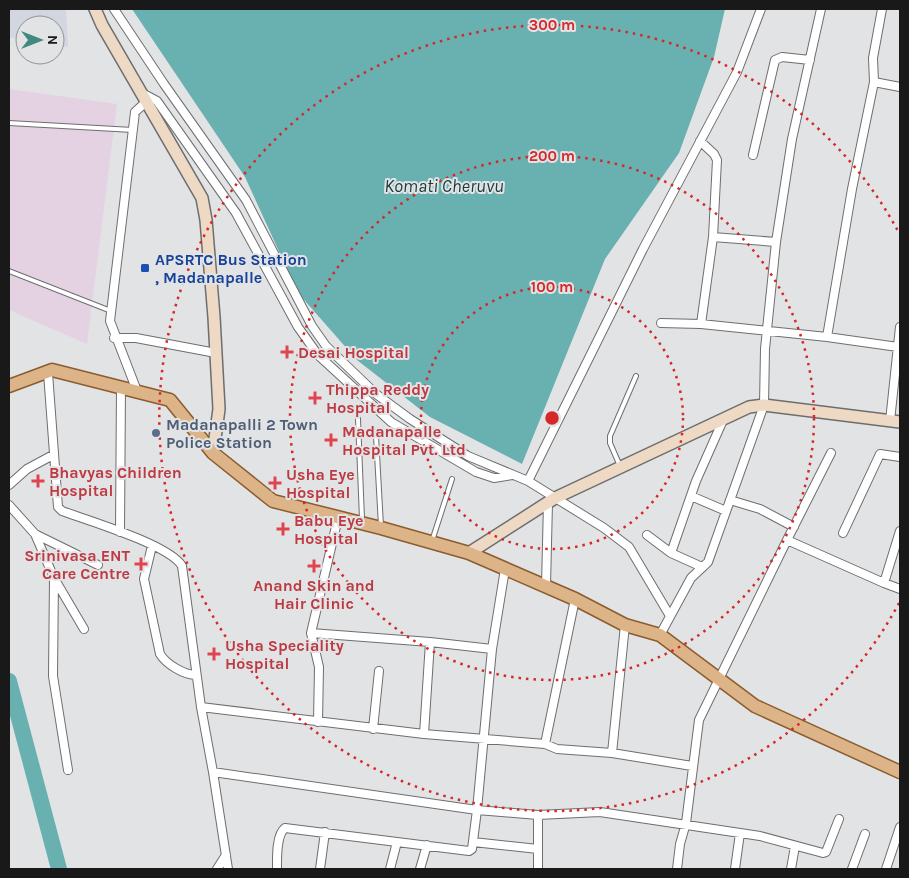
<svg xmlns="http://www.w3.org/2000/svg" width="909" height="878" viewBox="0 0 909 878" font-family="Karla,sans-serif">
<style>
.industrial{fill:#e4d2e3}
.built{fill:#d2d6df}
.water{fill:#69b0b0}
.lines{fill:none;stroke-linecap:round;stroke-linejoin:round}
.river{stroke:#69b0b0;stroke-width:16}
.lane-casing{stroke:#6e6e70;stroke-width:6}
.street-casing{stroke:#6e6e70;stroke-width:10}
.secondary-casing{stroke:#6e6e70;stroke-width:14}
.primary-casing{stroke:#8a5c2e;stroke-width:15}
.lane{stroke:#fff;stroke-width:4}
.street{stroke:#fff;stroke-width:8}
.secondary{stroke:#eed9c4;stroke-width:11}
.primary{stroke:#ddb388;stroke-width:12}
.ring{fill:none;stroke:#d62828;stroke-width:2.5;stroke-dasharray:2.5 5}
.transit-dot{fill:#1a4fb4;stroke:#e2e3e5;stroke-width:2}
.health-dot{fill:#e0444e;stroke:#e2e3e5;stroke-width:2}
.service-dot{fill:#5c6f8a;stroke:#e2e3e5;stroke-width:2}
.labels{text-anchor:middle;stroke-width:4;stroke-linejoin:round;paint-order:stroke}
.transit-label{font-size:16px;font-weight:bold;fill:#164399;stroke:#e2e3e5;text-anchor:start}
.health-label{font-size:16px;font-weight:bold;fill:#be3a42;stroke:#e2e3e5;text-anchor:start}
.service-label{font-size:16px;font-weight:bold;fill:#4e5e75;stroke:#e2e3e5;text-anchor:start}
.water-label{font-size:18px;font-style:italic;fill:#183c3c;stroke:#e2e3e5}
.centre{fill:#d62828;stroke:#e2e3e5;stroke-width:2.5}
.ring-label{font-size:15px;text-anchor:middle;font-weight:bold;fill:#d62828;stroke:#e2e3e5;stroke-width:4;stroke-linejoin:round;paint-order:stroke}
</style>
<rect width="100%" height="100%" fill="#e2e3e5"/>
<path class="industrial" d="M9 89 117 104 87 344 9 310Z"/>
<path class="built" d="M9 9H66L68 47 55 45V25H25V40L9 37Z"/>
<path class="water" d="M132 9H725L714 57 679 153 605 259 522 464 430 417 357 360 298 293 245 177Z"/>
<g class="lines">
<path class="river" d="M9 681 59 869"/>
<defs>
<path id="lane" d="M9 123 133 130
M9 271 111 311
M358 419 362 519
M376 436 381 526
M620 466 610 443V436L636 376
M432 541 452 479"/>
<path id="street" d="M114 9 164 84 246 200 312 326 326 346 376 394 410 419 468 456 528 481 604 528 629 547 670 616
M874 82 900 87
M142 93 157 101 236 213 298 327 318 355 391 422 476 472 494 478 512 475
M700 141 714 154 717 160 713 237 701 324 827 337 852 189 874 82 873 58 882 9
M753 155 775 60 782 57 810 60
M713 237 776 242
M661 323 701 324
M827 337 898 347
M114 338H136L216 353
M48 373 58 507 62 511C87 520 170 545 182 566L201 707 213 772 228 869
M137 391 110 321 135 112 147 101
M890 421 900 327
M831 453 787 540 884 583
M528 481 643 249 737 72 761 9
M9 485 27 469 53 455
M691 496 726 511
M730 500 760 509 794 527
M9 505 35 534 54 578 53 676 68 770
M900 531 884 583 900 589
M120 532 121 386
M843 533 880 454 900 457
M35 534 98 565
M647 535 671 553
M152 546 144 579 160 654C166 664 184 675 196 675
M702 567 671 553 696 481 724 418
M505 569 492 649 477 810 538 815V869
M54 578 84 629
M546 586 548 502
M311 633 430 642 424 734 545 744 575 599
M660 635 691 578 708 562 764 405 765 349 776 242 792 139 821 9
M430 642 492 649
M201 707 424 734
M318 722 319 667 311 633 338 518
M373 729 379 671
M545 744 557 749 612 753 692 766
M612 753 625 625
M213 772 477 810 472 849 469 851 285 828C276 835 277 858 277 869
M538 815 600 812 760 836 823 853 826 852 839 819
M473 842 538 849
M217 869 226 855
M320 869 325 832
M390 869 397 842
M420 869 427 845
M677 869 680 844 686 823 699 720 787 540
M735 869 740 833
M791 869 795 846
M852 869 865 834
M886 869 900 827"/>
<path id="secondary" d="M95 9 102 25 202 198 206 220 214 317 219 409 213 453
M469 553 555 498 749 407 764 405 900 422"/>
<path id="primary" d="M9 386 52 370 170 400 213 453 273 501 381 528 469 553 575 599 625 625 660 635 755 706 900 772"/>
</defs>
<use href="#lane" class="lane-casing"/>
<use href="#street" class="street-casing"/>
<use href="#secondary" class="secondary-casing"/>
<use href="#primary" class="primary-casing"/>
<use href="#lane" class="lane"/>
<use href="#street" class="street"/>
<use href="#secondary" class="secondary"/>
<use href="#primary" class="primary"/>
</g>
<g class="ring">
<circle cx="552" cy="418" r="131"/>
<circle cx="552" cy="418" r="262"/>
<path d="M899 603A393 393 0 1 1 899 233"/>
</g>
<rect class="transit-dot" x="140" y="263" width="10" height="10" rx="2.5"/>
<g class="health-dot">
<path d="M284.5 344.5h5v5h5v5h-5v5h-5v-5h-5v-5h5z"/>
<path d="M312.5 390.5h5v5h5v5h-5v5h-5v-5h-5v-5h5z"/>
<path d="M328.5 432.5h5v5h5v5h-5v5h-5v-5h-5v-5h5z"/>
<path d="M35.5 473.5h5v5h5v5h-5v5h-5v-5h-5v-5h5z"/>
<path d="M272.5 475.5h5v5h5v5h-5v5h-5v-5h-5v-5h5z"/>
<path d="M280.5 521.5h5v5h5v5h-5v5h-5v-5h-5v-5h5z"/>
<path d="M138.5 556.5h5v5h5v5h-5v5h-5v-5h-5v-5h5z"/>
<path d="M311.5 558.5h5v5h5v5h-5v5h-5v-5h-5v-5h5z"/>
<path d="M211.5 646.5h5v5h5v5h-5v5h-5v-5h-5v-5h5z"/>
</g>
<circle class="service-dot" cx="156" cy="433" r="5"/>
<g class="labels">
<g class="transit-label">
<text x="155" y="265">APSRTC Bus Station<tspan x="155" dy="18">, Madanapalle</tspan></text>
</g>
<g class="health-label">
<text x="298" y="358">Desai Hospital</text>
<text x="326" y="395">Thippa Reddy<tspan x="326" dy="18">Hospital</tspan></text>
<text x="342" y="437">Madanapalle<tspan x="342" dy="18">Hospital Pvt. Ltd</tspan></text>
<text x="49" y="478">Bhavyas Children<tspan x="49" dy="18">Hospital</tspan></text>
<text x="286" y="480">Usha Eye<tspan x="286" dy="18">Hospital</tspan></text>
<text x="294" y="526">Babu Eye<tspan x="294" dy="18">Hospital</tspan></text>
<text x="130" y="561" text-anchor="end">Srinivasa ENT<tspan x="130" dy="18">Care Centre</tspan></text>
<text x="314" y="591" text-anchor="middle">Anand Skin and<tspan x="314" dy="18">Hair Clinic</tspan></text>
<text x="225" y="651">Usha Speciality<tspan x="225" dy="18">Hospital</tspan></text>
</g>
<g class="service-label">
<text x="166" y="430">Madanapalli 2 Town<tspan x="166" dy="18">Police Station</tspan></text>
</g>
<g class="water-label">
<text x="444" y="192">Komati Cheruvu</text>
</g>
</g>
<circle cx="552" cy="418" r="8" class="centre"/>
<g class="ring-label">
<text x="552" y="30">300 m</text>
<text x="552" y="161">200 m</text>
<text x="552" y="292">100 m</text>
</g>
<rect width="909" height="878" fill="none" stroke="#19191a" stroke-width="20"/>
<g transform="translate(40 40) rotate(90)"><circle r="24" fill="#e2e3e5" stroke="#929294"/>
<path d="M0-4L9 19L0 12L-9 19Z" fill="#448980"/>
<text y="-8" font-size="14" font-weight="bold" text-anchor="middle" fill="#19191a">N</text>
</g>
</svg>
